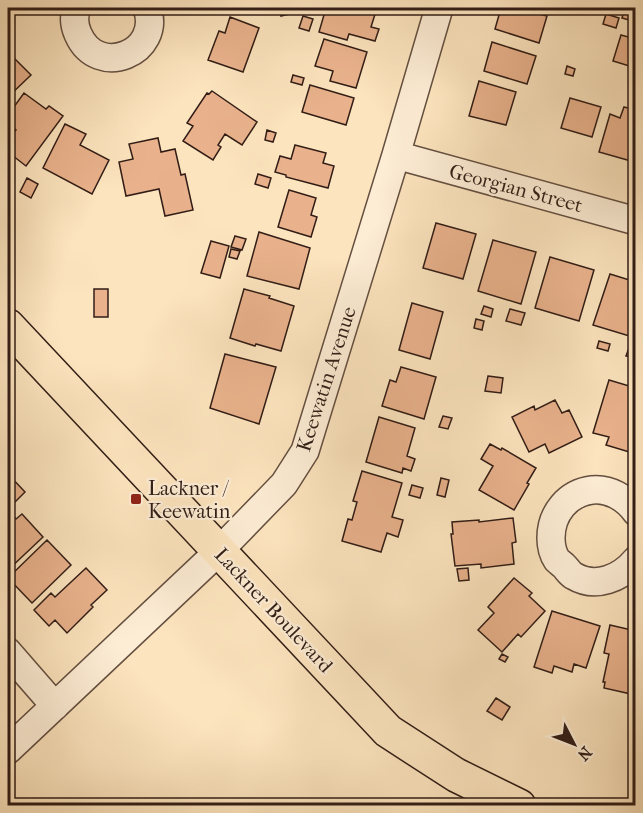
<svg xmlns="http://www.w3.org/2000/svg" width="643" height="813" viewBox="0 0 643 813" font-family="'IM FELL French Canon',serif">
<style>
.building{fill:#e9b28c;stroke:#311d16;stroke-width:1.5}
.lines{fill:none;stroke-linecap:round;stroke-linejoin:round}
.minor-casing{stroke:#644f40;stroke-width:30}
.major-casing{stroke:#311d16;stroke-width:36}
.minor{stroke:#fdedd5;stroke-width:27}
.major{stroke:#fce4be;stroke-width:33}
.poi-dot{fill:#8f2418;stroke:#fdedd5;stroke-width:2}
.labels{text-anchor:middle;stroke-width:4.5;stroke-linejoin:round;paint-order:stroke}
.street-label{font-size:20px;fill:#311d16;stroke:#fdedd5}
.poi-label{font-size:20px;fill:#311d16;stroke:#fdedd5;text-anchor:start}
</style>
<rect width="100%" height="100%" fill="#fce4be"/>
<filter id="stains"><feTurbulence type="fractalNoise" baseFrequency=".00333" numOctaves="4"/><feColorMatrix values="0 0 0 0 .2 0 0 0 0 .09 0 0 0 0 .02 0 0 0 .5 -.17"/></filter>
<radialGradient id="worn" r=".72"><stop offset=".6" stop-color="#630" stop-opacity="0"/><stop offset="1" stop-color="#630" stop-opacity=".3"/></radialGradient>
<path class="building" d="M280 8H297L298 12 281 16Z
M326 8H365L376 11 371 27 379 29 375 41 349 34 347 40 319 32Z
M501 8H517L547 16 539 43 495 29Z
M625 8H636V22L622 18Z
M606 14 619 18 616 28 603 24Z
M303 16 313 19 309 31 299 28Z
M230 17 259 28 243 72 208 60 219 31 225 33Z
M621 35 636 39V68L613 61Z
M324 39 367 52 356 88 330 81 333 71 315 66Z
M492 42 536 56 527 84 484 71Z
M12 56 31 75 8 97V61Z
M567 66 575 69 573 76 565 74Z
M293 75 304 78 302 85 291 82Z
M479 81 516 92 506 125 469 116Z
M310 85 354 98 346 125 302 112Z
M212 91 257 122 242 145 225 134 218 145 221 147 213 160 183 141 193 126 187 123 207 93 209 94Z
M24 93 46 109 49 106 63 116 26 166 8 152V132L12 135 16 130 8 124V115Z
M570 98 601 107 592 137 561 128Z
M624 107 636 110V145L631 161 599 152 610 114 620 118Z
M65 124 86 134 80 145 109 160 92 194 43 168Z
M267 130 276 133 273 142 265 140Z
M158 138 161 152 175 149 181 175 185 174 193 210 165 216 159 189 126 196 119 162 133 159 129 144Z
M295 145 326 153 323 163 334 166 328 188 286 177V175L275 172 280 156 291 159Z
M258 174 271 178 268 188 255 184Z
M27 178 38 184 31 198 20 192Z
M289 190 316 198 311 215 317 217 311 237 278 227Z
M436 223 476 234 463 279 423 268Z
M259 232 310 248 299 289 247 276Z
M235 236 246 239 242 250 231 247Z
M493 240 536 252 521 304 478 291Z
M211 241 229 246 220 278 201 273Z
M231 249 240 251 237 259 229 257Z
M550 257 594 270 579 321 535 308Z
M610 274 636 282V338L593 325Z
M94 289H108V317H94Z
M244 289 270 296 269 298 294 306 281 351 256 344 255 346 230 338Z
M412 303 443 312 430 359 399 350Z
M484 306 493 309 491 317 481 314Z
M510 309 525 313 521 325 506 321Z
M476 319 484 321 482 330 474 328Z
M599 341 610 344 608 351 597 348Z
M629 348 636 350 635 358 626 356Z
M225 354 276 367 259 424 210 408Z
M401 367 436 377 424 419 382 406 390 380 396 382Z
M488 376 503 378 501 393 485 391Z
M609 380 636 388V454L606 445 609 437 593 433Z
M555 400 562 413 569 410 582 437 549 453 545 444 529 452 512 417 534 406 535 410Z
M443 416 452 418 448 429 439 427Z
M379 417 415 428 407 456 415 459 411 471 403 468 402 473 366 462Z
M490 444 501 450 502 448 536 468 527 483 529 484 514 510 479 490 493 466 481 459Z
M362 471 402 483 392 517 403 520 398 537 387 533 381 552 342 541 348 519 352 520 357 502 353 501Z
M8 474 25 492 8 509Z
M441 478 449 480 445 497 437 495Z
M412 485 423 488 420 498 409 495Z
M10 512 16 519 22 514 43 537 8 570V515Z
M513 518 516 542 512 543 514 564 481 568V564L455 566 451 534H453L452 522 479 520V522Z
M47 540 71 565 32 603 8 578Z
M86 568 107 590 91 605 93 607 67 633 55 620 49 626 34 610 51 593 55 597Z
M468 568 469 580 459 581 457 569Z
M514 578 532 593 529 596 545 611 521 637 518 634 502 652 478 630 494 613 488 607Z
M552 611 600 626 586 668 574 664 572 672 554 666 552 673 534 667Z
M610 625 636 631 632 652H636V689L632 688 631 694 604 688 605 682H603L609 654 604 653Z
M502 654 508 657 505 662 499 659Z
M496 698 510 707 502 720 487 711Z"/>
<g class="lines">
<defs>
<path id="minor" d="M77 8C73 17 74 25 78 34 98 80 163 52 147 8
M396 155 636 221
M636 512C626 498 609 488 592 490 568 493 551 513 551 538 551 545 553 554 557 560 559 562 562 564 564 566 567 569 570 574 574 576 596 589 621 578 636 560
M8 652 55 706
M8 750 219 551 284 484 305 451 396 155 439 8"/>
<path id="major" d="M8 326 388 731 456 775 519 806"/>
</defs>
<use href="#minor" class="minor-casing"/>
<use href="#major" class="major-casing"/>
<use href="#minor" class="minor"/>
<use href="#major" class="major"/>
</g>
<rect class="poi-dot" x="130" y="493" width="12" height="12" rx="3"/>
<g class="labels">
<g class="street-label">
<text transform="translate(516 188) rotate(15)" y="7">Georgian Street</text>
<text transform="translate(326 379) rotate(-72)" y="7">Keewatin Avenue</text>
<text transform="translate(274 610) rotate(47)" y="7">Lackner Boulevard</text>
</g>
<g class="poi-label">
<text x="148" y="495">Lackner /<tspan x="148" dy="23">Keewatin</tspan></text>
</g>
</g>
<rect width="643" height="813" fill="none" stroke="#fce4be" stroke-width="30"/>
<rect x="9" y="9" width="625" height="795" fill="none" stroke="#311d16" stroke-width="3"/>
<rect x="15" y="15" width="613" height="783" fill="none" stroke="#311d16" stroke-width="1.5"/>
<g transform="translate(574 744) rotate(132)" stroke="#fdedd5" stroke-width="4.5" paint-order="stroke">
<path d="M0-4.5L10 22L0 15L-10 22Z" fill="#311d16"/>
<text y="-9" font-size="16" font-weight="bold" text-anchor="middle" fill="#311d16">N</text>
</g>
<rect width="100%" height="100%" filter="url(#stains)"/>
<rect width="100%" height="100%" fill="url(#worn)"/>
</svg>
